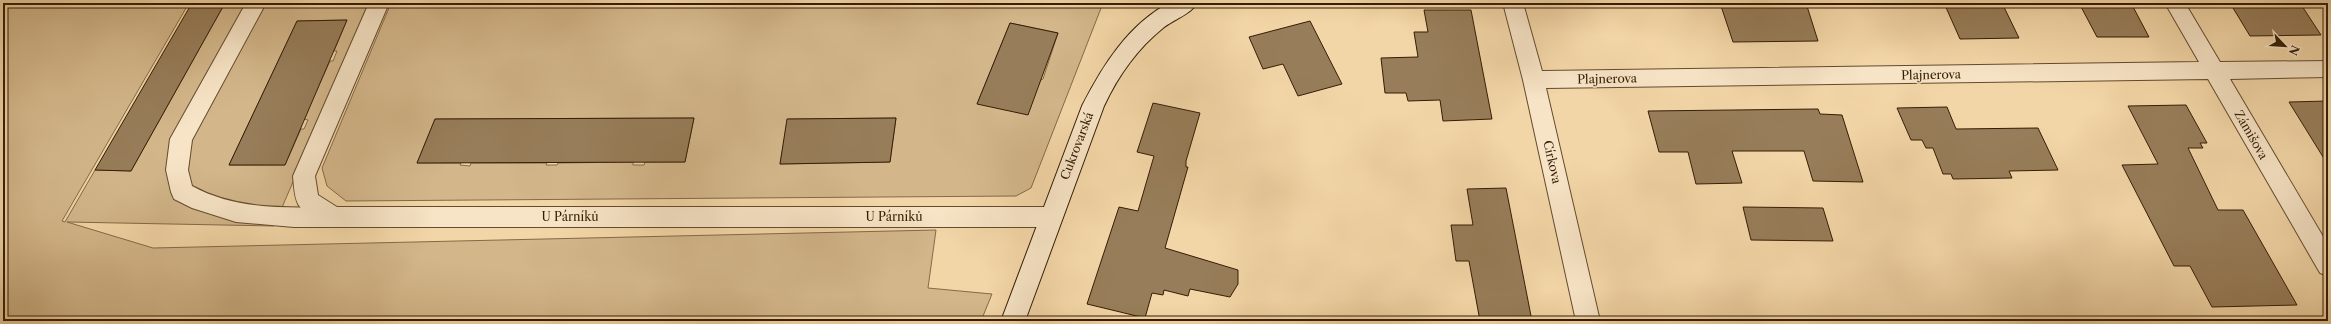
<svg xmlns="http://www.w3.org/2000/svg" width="2331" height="324" viewBox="0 0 2331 324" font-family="'Libre Caslon Text',serif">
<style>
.green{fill:#d3b78b;stroke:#846a48;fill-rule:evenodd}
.building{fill:#977d59;stroke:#341d05}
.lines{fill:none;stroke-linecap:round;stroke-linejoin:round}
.lane-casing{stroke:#644b2e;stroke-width:2}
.street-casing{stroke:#644b2e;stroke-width:2}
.secondary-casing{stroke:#341d05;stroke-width:2}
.lane{fill:#f7e4c6;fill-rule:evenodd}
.street{fill:#f7e4c6;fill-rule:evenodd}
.secondary{fill:#f7e4c6;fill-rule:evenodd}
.labels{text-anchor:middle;stroke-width:3;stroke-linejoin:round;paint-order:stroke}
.street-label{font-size:12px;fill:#341d05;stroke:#f7e4c6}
</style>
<rect width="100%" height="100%" fill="#f3d6a7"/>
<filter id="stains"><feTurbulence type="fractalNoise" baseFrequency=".005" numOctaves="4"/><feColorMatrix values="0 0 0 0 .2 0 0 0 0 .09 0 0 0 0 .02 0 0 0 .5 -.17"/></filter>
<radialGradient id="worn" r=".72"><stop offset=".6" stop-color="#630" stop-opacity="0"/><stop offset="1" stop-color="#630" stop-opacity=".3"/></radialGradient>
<path class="green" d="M3 3H189L62 221 65 222 95 170 131 171 225 3H370L274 226 67 222 153 248 936 230 928 288 992 294 981 321H3ZM347 20 334 51H337L333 61H330L304 119 308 120 304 129H301L285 165H229L297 21Z
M391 3H1103L1031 188 1016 196 346 201 327 186 322 168ZM1010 23 1058 33 1043 79 977 104ZM694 118 685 162H645L644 165H633V162L558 163 557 165H546L547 163H471L470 166 460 165 461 163H417L435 119ZM896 118 890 162 780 164 788 119Z"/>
<path class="building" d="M192 3H225L131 171 95 170Z
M1720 3H1806L1818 41 1733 42Z
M1944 3H2002L2019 38 1960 39Z
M2079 3H2131L2149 37H2097Z
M2230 3H2300L2321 35 2250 36Z
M1424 10H1471L1492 119 1443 121 1440 100 1408 101 1406 93H1385L1381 58 1418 57 1414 32H1428Z
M347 20 285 165H229L297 21Z
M1310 21 1342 84 1298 96 1283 64 1263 69 1249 37Z
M1010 23 1058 33 1028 115 977 104Z
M2328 101V165L2289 102Z
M1153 103 1200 113 1186 161V167H1188L1165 248 1238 270V284L1230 297 1190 289 1188 296 1164 290 1163 295 1152 293 1145 318 1087 304 1119 207 1138 211 1154 156 1137 152Z
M2186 105 2207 143H2200L2203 148H2188L2218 210H2243L2297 305 2212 307 2190 266H2174L2122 165 2158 164 2128 106Z
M1947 107 1956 129 2038 128 2058 170 2009 171 2012 178 1953 179 1951 174H1943L1933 148H1926L1922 140H1911L1897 108Z
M1818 109 1820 114 1842 115 1863 182 1813 181 1804 151H1732L1742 183 1696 184 1688 152H1659L1648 111Z
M694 118 685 162 417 163 435 119Z
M896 118 890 162 780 164 787 119Z
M1506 188 1532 321H1480L1469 261H1456L1451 225H1473L1467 189Z
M1743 207 1823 208 1833 241 1751 240Z"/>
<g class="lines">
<defs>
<path id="lane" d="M246 3H266L192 140 188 170 192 186C236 210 284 208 333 207L341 210 344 217 341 224 333 227H294L236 222 192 208 174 199 171 192 166 170 170 139Z"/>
<path id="street" d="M369 3H389L315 176 318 195 337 207H1050L1058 210 1061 217 1058 224 1050 227H333C323 223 308 215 300 207 294 200 294 185 293 176Z
M1503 3H1523L1542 71 2199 62 2165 3H2185L2220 62 2328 61V77L2230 79 2328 245V276L2320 273 2208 79 1546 88 1600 321H1576L1523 80Z"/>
<path id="secondary" d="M1169 3H1197C1191 14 1173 20 1163 28 1137 49 1118 76 1104 106L1025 321H1001L1082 106C1103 65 1128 25 1169 3Z"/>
</defs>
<use href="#lane" class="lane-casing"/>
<use href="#street" class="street-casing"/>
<use href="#secondary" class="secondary-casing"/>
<use href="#lane" class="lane"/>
<use href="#street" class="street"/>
<use href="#secondary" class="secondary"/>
</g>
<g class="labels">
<g class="street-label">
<text transform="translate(1931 75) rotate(-1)" y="4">Plajnerova</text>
<text transform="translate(1607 79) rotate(-1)" y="4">Plajnerova</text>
<text transform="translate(2251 135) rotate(60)" y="4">Zámišova</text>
<text transform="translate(1077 146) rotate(-69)" y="4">Cukrovarská</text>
<text transform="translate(1552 162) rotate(77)" y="4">Církova</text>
<text x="570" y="221">U Párníků</text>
<text x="894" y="221">U Párníků</text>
</g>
</g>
<rect width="2331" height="324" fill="none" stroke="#f3d6a7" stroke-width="16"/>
<rect x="4" y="4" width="2323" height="316" fill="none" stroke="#341d05" stroke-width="2"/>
<rect x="8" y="8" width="2315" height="308" fill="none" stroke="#341d05"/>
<g transform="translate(2285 46) rotate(115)" stroke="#f7e4c6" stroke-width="3" paint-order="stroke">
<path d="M0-3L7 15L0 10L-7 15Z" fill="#341d05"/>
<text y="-6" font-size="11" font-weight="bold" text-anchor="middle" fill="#341d05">N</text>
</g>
<rect width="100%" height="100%" filter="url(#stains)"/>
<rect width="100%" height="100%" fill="url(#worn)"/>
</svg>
